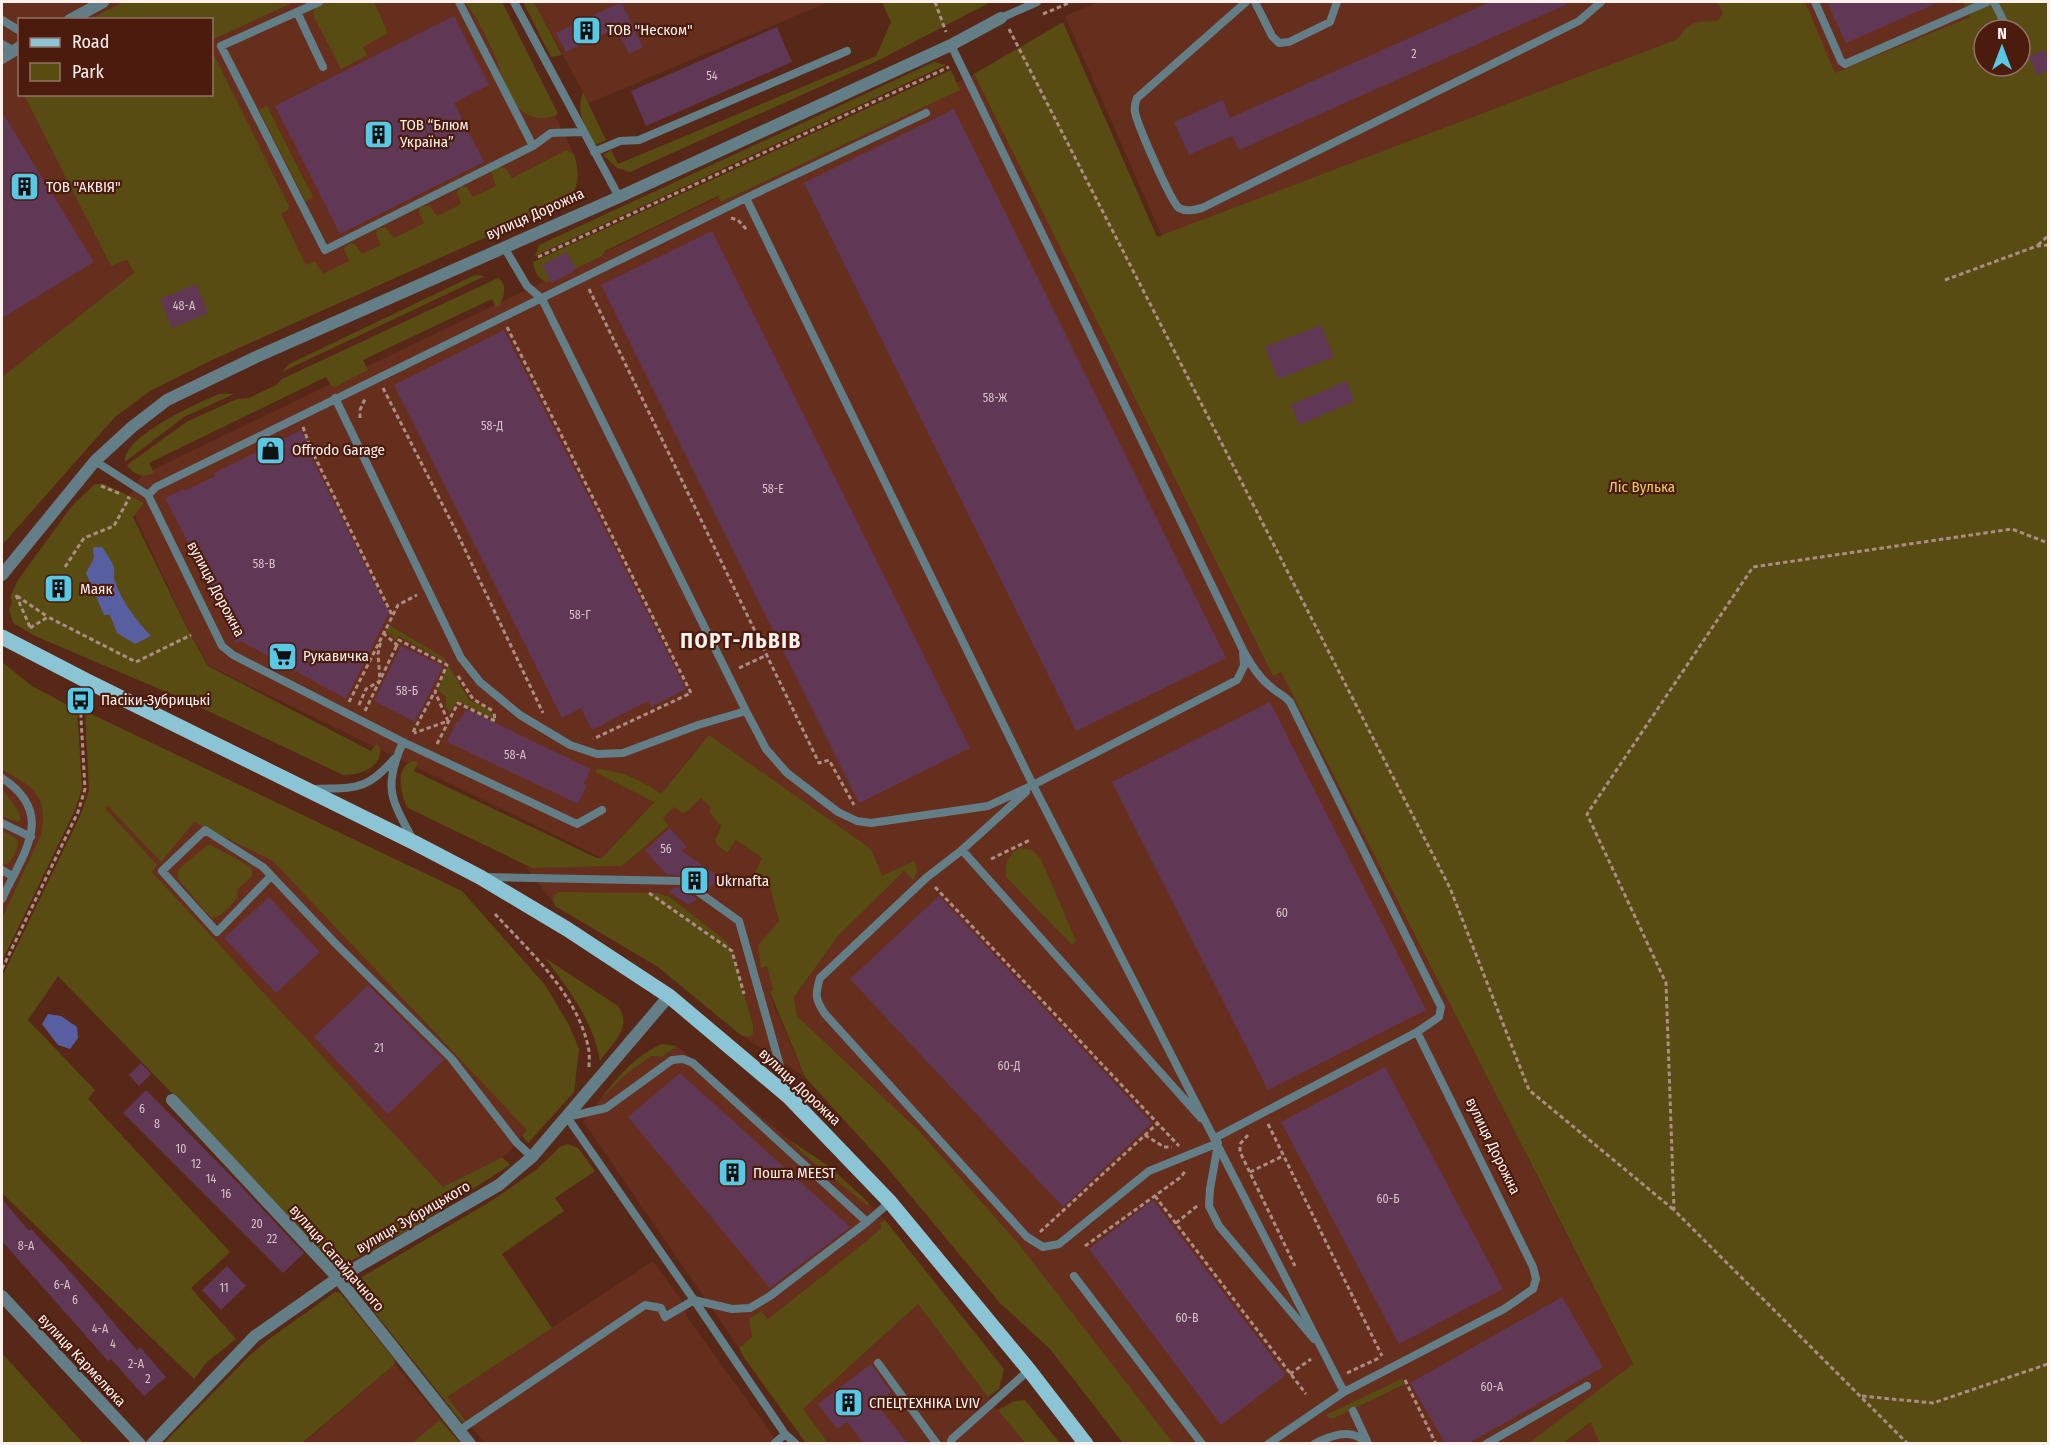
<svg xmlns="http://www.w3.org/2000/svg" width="2050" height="1445" viewBox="0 0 2050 1445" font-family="'Fira Sans Condensed',sans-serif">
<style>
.built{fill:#662e1d;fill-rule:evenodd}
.green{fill:#584c13;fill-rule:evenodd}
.water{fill:#585fa0}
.building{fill:#613756}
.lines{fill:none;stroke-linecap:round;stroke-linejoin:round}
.path{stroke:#ac8d84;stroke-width:3;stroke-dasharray:4.5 3;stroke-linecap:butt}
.lane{stroke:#637e86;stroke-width:8}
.street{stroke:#637e86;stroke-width:12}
.primary{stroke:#8bc5d5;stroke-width:15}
.labels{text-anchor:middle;stroke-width:4.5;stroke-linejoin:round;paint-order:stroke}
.number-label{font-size:12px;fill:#d7c2c7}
.poi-label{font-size:15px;fill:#fef1ed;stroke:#4b1c0e;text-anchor:start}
.street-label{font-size:15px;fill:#fef1ed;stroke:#4b1c0e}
.park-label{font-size:15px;fill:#e6ce60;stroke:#4b1c0e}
.district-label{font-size:21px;font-weight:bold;letter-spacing:1.5px;fill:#fef1ed;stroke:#4b1c0e}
</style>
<rect width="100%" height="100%" fill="#572718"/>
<path class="built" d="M2 2H498L574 154 566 150 303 285 212 94V20H20V94L27 95 111 266 127 260 134 274 2 377Z
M534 2H829L589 103Z
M1098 2H2048V162L1274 491 1065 16ZM1984 30H2020V66H1984Z
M974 74 1273 676 1281 672 1633 1365 1548 1443H1171L1018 1243 919 1131 797 1016 794 997 838 936 903 872 882 876 695 751 661 794 602 858 209 666 191 635 127 499 142 475Z
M2 758 71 793 2 938Z
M142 776 521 969 554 1098 507 1154 443 1188 98 814Z
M701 798 711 808 709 812 721 826 716 834 717 845 720 848 727 853 736 840 762 858 779 921 759 945 762 968 767 966 774 990 770 993 774 1006 805 1077 744 1037H749L754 1028 732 951 726 941 670 897 657 893H613L553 897 554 904 525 866 532 868 622 866 669 826 663 818 674 807Z
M677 1046 791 1141 804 1155 868 1206 869 1203 885 1220 880 1223 881 1228 869 1239 768 1319 761 1311 752 1337 739 1348 583 1121 599 1101 624 1076 651 1056 662 1057Z
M653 1261 682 1301 688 1318 778 1443H485L447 1397Z
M918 1304 995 1406 1025 1443H828L802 1410Z
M395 1364 460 1443 302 1444Z
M1592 1422 1600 1443 1564 1444Z"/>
<path class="green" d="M123 2H294L212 40V20L91 19Z
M324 2H374L388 33 363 47 367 55 341 69 314 17C313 9 317 5 324 2Z
M465 2H502L558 114C552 118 547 118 540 118 508 115 504 77 494 54 486 36 477 17 465 2Z
M523 2H534L562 55 551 57Z
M882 2H991L875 62 630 172 617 168 603 155 611 150 618 164 876 56 891 22Z
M1717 2H1805L1835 73 1970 17 1963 2H2048V1443L1600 1444 1591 1422 1564 1443H1529L1633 1364 1281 672 1273 676 974 74 1063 22 1157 237 1678 39C1689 20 1697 22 1718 21L1723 13ZM1984 30H2020V66H1984Z
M212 51 289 206V209L281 214 306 265 315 261 323 274 349 261 344 248 350 243 355 244 362 254 381 245 376 234 377 229 385 227 394 238 424 223 419 213 420 207 429 205 437 216 461 204 457 192 461 186 467 187 473 197 496 186 491 172 499 167 506 169 512 178 566 150 574 154C579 171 580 185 569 200L210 361 150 391 115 417 2 545V377L134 273 127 260 111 266 24 95 212 94Z
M934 62 946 65 535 256 539 245Z
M951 70 960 90 721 202 718 196 605 251 602 256 547 282C537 279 535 272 533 262Z
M583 92 606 140 595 145C584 126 576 113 583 92Z
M267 106 313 197 306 202 259 110Z
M475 275 485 276 282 372 289 364Z
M498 278C508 285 504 296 500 306L496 307 492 299 363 360 368 370 335 387 331 386 326 377 149 463 154 473C143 478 133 475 127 465L188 421 237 399 249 398 276 385 282 379Z
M219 394H234L184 417 125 462C123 436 198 403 219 394Z
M95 484H104L144 503 133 517 188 630 208 666 371 751 376 744 380 748C383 767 359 776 343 775L185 700 35 636 13 623 9 610 12 602 10 597 18 580 72 506Z
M389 625 444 658 469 700 488 709 493 715 492 718 457 701 450 712 446 708V697L438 690 448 665 447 663 399 636 396 640 386 631Z
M2 662 32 686 77 710 82 788 75 810 2 961V918L41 835C49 795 33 786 2 770Z
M85 711 462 891 545 985 569 1025 579 1049 574 1092 528 1143 522 1136 527 1130 273 861 194 822 161 862 108 806 105 808 157 865 152 872 443 1187 502 1157 510 1165 411 1229 345 1264 335 1266 166 1087 58 976 28 1020 95 1090 88 1099 230 1252 191 1288 236 1339 207 1362 194 1379 2 1193V977L81 814 89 790Z
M709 735 871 849 882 876 914 861C918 869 918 873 913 880L904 871 838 936 794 997 797 1016 919 1131 1018 1243 1173 1443H1123L1050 1349 1000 1303 885 1165 805 1077 770 992 773 990 767 966 761 968 758 945 779 921 769 884 755 873 762 858 736 840 727 853 717 845 715 840 721 826 709 812 711 808 701 798 684 814 674 807 663 818 669 826 622 866 532 868 408 808C400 795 393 761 418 761L414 771 597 858H602L654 802 603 776 595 772 597 769C622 771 641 780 661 794Z
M2 789 18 810 21 820 17 822 2 816Z
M2 830 18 840C18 849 13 860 6 865L2 864Z
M207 845H211L249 866 252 870V876L237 890V898C230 906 222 918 211 918L178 879V870Z
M1019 848 1032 850 1041 859 1076 941 1074 944H1071L1006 877C1005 862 1007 856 1019 848Z
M559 892 645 893H657L670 897 726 941 732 951 753 1025V1033L749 1037 742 1036 658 967 555 906 553 899 555 895Z
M545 958 618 1006C633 1028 613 1042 600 1061 593 1020 569 990 545 958Z
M662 1044 677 1046 662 1057 651 1056 624 1076 599 1101C617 1078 634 1056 662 1044Z
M791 1141 830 1167 869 1203 868 1206 804 1155Z
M568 1144 578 1148 595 1171 555 1198 564 1211 502 1254 552 1328 447 1397 467 1422H462L359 1293 358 1286 362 1277 493 1200 537 1169 561 1146Z
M885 1220 1004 1369 999 1389 988 1397 918 1304 803 1409 828 1443H806L745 1359 739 1348 752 1337 749 1319 761 1311 768 1319 869 1239 881 1228 880 1223Z
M335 1292 340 1293 394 1359 395 1364 302 1443H164L250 1355 269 1339Z
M2 1353 83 1443H2Z
M1401 1379 1405 1384 1334 1418H1329L1326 1415Z
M1025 1400 1060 1443H1025L998 1410 1014 1401Z
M440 1420 460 1443H412Z"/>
<path class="water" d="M93 547H102C106 553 111 560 114 567 115 572 113 577 115 581 121 601 137 621 151 636L135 644 117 633 110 615H104L86 573 94 558Z
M48 1014 61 1016 77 1027 78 1038 70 1049 58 1045 42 1024Z"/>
<path class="building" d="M621 2 643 47 629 54 616 28 566 52 556 33Z
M1490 2H1572L1239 150 1232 136 1189 155 1174 122 1223 100 1230 118Z
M1827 2H1939L1846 43Z
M454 16 489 85 454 103 484 162 340 234 275 106Z
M777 27 792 62 646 126 631 91Z
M2044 50 2049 59V70L2037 75 2029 57Z
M954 109 1226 658 1076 731 804 183Z
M2 112 94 262 2 318Z
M712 231 970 748 859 803 601 285Z
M567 252 576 270 552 283 542 265Z
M196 284 208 313 172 328 160 299Z
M1321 325 1334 357 1278 379 1265 347Z
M504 330 686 689 651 707 648 701 592 730 581 708 562 718 394 385Z
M1346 381 1355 401 1299 425 1291 405Z
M301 430 309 444 306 446 389 613 346 699 241 641 236 644 206 583 210 582 198 557 196 558 165 498 184 489 185 491 215 476 214 473Z
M51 589a8 8 0 1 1 16 0a8 8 0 1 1-16 0Z
M401 646 443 666 415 722 374 701Z
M1270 702 1426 1010 1268 1090 1112 782Z
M466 709 591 769 584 784 587 785 578 804 447 742 457 721 459 722Z
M670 828 687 847 682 851 721 878 707 890 686 876 666 874 645 850Z
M674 887H681L697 899 689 905 669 892Z
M939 896 1152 1123 1063 1207 850 979Z
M269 897 320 952 276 993 224 938Z
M368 985 444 1060 388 1114 314 1037Z
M141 1063 151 1074 139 1086 129 1075Z
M1385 1067 1503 1289 1399 1344 1281 1122Z
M680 1073 850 1227 770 1288 628 1117Z
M146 1090 240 1185 304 1253 283 1273 123 1113Z
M2 1199 29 1231 31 1229 67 1268 137 1350 140 1347 166 1377 144 1396 111 1359 108 1361 2 1241Z
M1153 1200 1286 1375 1221 1425 1089 1249Z
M227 1266 246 1286 221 1310 202 1290Z
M1562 1297 1603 1367 1469 1443H1445L1410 1383Z
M871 1364 891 1392 876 1403 907 1443H863L847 1422 837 1429 818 1404Z"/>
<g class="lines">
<path class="path" d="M935 2 946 32
M1043 14 1071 2
M1009 29 1450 888 1529 1090 1674 1210
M731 218 738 220 747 230
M2038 245 2048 236
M538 257 949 67
M1945 280 2037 246 2048 245
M589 289 819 763 829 760 854 805
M507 327 691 693 593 739
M383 388 458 535 543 713
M360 418V410L365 399
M303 427 311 449 392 615
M101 486 121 494
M65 567 84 538 114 526 129 498 127 497
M16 595 30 627
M17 596 48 617
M30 628 48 617 136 662 191 635
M383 633 397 645 399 640 447 665 435 692 448 721 414 733
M739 668 767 655
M458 676 473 699 493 711
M349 702 398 605 417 595
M359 705 366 689 380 681 378 654 381 640
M365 711 397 645
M413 732 434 693
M437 744 458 703 495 721 494 712
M991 859 1030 840
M935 887 1179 1146
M649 893 732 951 744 994
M495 914C530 952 576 993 588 1046 590 1053 589 1061 589 1069
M2 969 78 812 85 789 80 700
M1268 1124 1382 1356
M1145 1135 1164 1147H1172
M1248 1135 1240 1144V1152L1295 1266
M1250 1172 1283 1156
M1155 1196 1306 1394
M1176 1223 1197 1206
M1040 1232 1158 1123
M1085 1246 1181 1177 1186 1170
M1347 1373 1379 1358
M1290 1374 1311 1359
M1405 1380 1436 1444
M1862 1396 1933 1403 2048 1364
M1908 1444 1674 1210 1666 983 1587 814 1753 567 2012 529 2048 543"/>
<path class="lane" d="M319 2 297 12 323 67
M459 2 533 146
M514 2 619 197
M1246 2 1137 98C1135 103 1134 106 1135 112 1137 124 1171 202 1179 208 1186 212 1194 210 1202 208L1579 21 1601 2
M1255 2 1272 36 1279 43 1289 42 1330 22 1337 2
M1815 2 1841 61 1845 64 1987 2
M1994 2 2008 30
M297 12 221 46 325 250 533 146 551 133 583 132
M1001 18 1037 2
M2 20 20 31
M2 44 14 51
M594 152 620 141 639 140 847 51
M746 198 1033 785 1344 1392 1268 1444
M504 247 527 286 542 299 746 711 766 749 787 773 838 812 857 821 871 823 988 806 1033 785 1237 680 1244 666 1243 650 951 45
M335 398 461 658 480 682 520 715 570 745 597 754 623 753 698 725 746 711
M95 461 148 495 156 487 746 198 926 113
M148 495 222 646 233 655 403 742 577 824 602 810
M403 742C382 789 392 800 414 842
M2 778C57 814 23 853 2 899
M312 789C353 787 365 793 394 759
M1026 792 962 850 926 878 820 978C815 995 815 999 825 1014L1027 1237 1043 1247 1059 1244 1149 1171 1218 1143
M2 823 31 837
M962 850 1201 1118
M2 870 12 876
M271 876 217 932 162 871 205 830 263 867 336 944 451 1058 517 1143 532 1157
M485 877 683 881 739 921 788 1094
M1215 1138 1417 1032 1439 1017 1441 1007 1290 702C1284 695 1277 693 1271 687 1259 678 1251 665 1244 652
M1218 1144 1210 1189 1209 1206 1219 1226 1314 1339
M867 1222 770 1296 750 1308 732 1309 694 1300 567 1117 606 1108 672 1060 683 1059 693 1063 867 1222 890 1202
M1074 1276 1202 1444
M878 1363 937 1444
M1344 1392 1504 1309 1533 1289 1536 1279 1533 1267 1417 1032
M1353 1411 1367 1441
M460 1430 645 1305 661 1308 665 1317 694 1300 785 1434 796 1444
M774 1444 785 1434
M950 1444 952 1439 1029 1370
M1314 1444C1330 1436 1354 1426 1366 1444
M1486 1444 1587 1386"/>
<path class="street" d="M70 20 103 2
M2 58 20 47
M2 575 95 461 132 427 167 400 256 357 619 197 951 45 1001 18
M172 1100 338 1278 470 1444
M2 1296 140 1444
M152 1444 255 1336 338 1278 499 1185 532 1157 669 996"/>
<path class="primary" d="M2 637 87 681 415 843 480 877 567 929 669 996 789 1097 890 1202 1029 1370 1086 1444"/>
</g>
<defs>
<symbol id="building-square" viewBox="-11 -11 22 22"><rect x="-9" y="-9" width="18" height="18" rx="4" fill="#59c8e4" stroke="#4b1c0e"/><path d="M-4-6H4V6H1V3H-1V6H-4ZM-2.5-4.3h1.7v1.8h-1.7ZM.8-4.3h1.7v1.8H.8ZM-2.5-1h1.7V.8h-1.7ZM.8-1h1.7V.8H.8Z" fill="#111"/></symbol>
<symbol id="shop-square" viewBox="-11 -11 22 22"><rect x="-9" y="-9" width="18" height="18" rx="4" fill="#59c8e4" stroke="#4b1c0e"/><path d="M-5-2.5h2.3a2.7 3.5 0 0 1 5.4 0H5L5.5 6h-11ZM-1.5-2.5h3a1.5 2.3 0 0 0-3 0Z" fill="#111"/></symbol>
<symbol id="supermarket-square" viewBox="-11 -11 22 22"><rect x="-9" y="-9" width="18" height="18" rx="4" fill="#59c8e4" stroke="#4b1c0e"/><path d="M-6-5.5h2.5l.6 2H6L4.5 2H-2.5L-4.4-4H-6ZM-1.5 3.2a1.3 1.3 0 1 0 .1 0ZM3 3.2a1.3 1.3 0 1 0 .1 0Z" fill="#111"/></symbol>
<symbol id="bus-square" viewBox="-11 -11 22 22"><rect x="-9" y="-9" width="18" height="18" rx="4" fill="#59c8e4" stroke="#4b1c0e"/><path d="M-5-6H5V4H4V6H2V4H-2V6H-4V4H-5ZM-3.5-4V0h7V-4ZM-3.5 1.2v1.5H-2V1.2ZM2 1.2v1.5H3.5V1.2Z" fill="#111"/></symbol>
</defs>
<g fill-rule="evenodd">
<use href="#building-square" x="570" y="14" width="33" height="33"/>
<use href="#building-square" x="362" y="118" width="33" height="33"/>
<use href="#building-square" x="8" y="170" width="33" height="33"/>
<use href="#shop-square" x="254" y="434" width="33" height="33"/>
<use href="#building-square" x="42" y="572" width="33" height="33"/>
<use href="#supermarket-square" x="266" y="640" width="33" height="33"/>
<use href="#bus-square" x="64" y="684" width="33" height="33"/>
<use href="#building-square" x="678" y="864" width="33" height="33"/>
<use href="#building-square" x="716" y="1156" width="33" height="33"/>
<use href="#building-square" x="832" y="1386" width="33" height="33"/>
</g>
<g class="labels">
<g class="number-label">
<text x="1414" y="58">2</text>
<text x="712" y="80">54</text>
<text x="184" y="310">48-А</text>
<text x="995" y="402">58-Ж</text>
<text x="492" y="430">58-Д</text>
<text x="773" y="493">58-Е</text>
<text x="264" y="568">58-В</text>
<text x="580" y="619">58-Г</text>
<text x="407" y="695">58-Б</text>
<text x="515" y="759">58-А</text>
<text x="666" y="853">56</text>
<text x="1282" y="917">60</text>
<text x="379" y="1052">21</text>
<text x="1009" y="1070">60-Д</text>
<text x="142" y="1113">6</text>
<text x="157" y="1128">8</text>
<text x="181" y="1153">10</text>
<text x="196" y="1168">12</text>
<text x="211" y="1183">14</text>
<text x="226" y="1198">16</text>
<text x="1388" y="1203">60-Б</text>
<text x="257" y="1228">20</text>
<text x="272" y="1243">22</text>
<text x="26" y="1250">8-А</text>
<text x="62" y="1289">6-А</text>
<text x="224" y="1292">11</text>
<text x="75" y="1304">6</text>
<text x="1187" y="1322">60-В</text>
<text x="100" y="1333">4-А</text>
<text x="113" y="1348">4</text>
<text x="136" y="1368">2-А</text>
<text x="148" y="1383">2</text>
<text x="1492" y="1391">60-А</text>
</g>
<g class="poi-label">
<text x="607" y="35">ТОВ "Неском"</text>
<text x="400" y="130">ТОВ “Блюм<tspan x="400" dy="17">Україна”</tspan></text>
<text x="46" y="192">ТОВ "АКВІЯ"</text>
<text x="292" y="455">Offrodo Garage</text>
<text x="80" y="594">Маяк</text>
<text x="303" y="661">Рукавичка</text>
<text x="101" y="705">Пасіки-Зубрицькі</text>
<text x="716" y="886">Ukrnafta</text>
<text x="753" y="1178">Пошта MEEST</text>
<text x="869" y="1408">СПЕЦТЕХНІКА LVIV</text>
</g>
<g class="street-label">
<text transform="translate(535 214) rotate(-24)" y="5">вулиця Дорожна</text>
<text transform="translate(216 589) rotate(62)" y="5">вулиця Дорожна</text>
<text transform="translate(800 1087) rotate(43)" y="5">вулиця Дорожна</text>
<text transform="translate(1493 1146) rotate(64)" y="5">вулиця Дорожна</text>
<text transform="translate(413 1217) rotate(-30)" y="5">вулиця Зубрицького</text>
<text transform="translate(337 1258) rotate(49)" y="5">вулиця Сагайдачного</text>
<text transform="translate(82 1360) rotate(47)" y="5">вулиця Кармелюка</text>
</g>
<g class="park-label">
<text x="1642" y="492">Ліс Вулька</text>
</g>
<g class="district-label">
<text x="741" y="648">ПОРТ-ЛЬВІВ</text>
</g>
</g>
<rect width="2050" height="1445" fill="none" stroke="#fef1ed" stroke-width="6"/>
<rect x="18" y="18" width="195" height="78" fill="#4b1c0e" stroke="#937167" stroke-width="1.5"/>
<rect x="30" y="38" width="30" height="9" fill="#8bc5d5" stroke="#937167" stroke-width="1.5"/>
<text x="72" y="48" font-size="18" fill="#fef1ed">Road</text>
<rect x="30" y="63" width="30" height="18" fill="#584c13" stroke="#937167" stroke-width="1.5"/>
<text x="72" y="78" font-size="18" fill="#fef1ed">Park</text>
<g transform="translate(2002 48)"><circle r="28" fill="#4b1c0e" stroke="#937167" stroke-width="1.5"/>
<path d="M0-4.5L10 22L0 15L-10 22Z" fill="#59c8e4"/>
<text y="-9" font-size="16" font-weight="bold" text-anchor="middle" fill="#fef1ed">N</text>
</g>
</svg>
